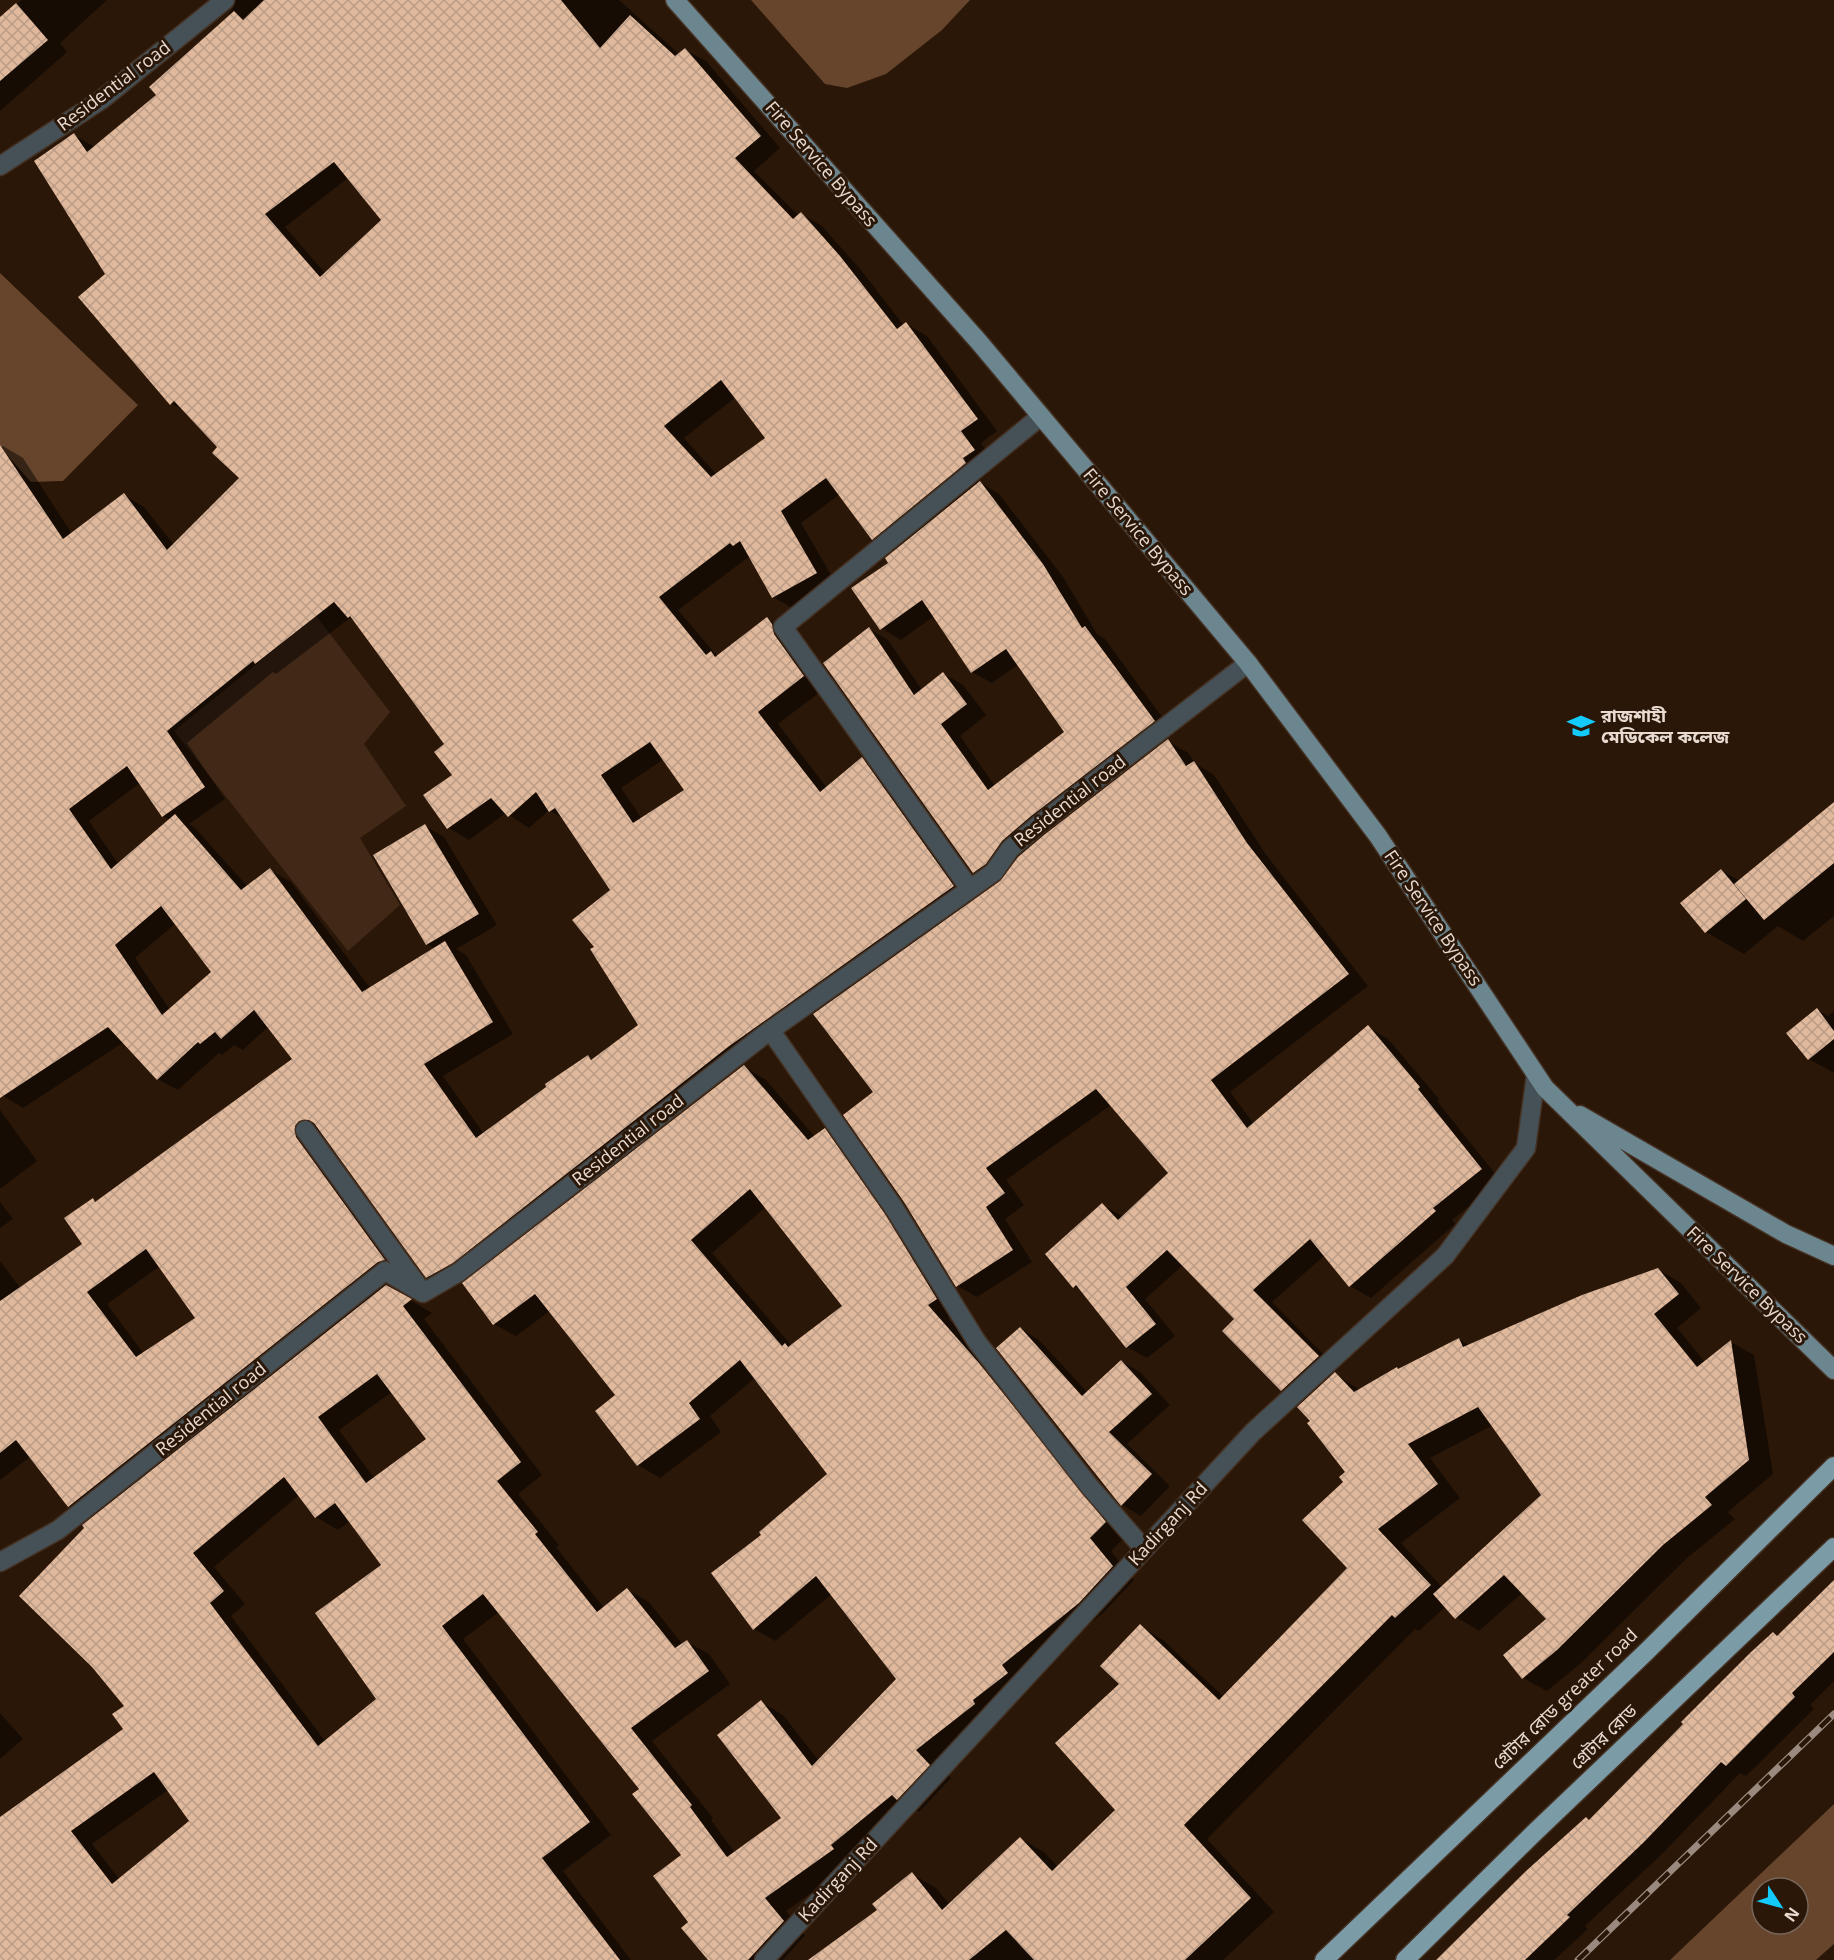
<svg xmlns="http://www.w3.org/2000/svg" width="1834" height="1960" viewBox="0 0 1834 1960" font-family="'Open Sans','Noto Sans Bengali',sans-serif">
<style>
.green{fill:#422917}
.water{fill:#66452c;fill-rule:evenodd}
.shadow{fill:#0007;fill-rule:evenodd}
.building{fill:url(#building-cross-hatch);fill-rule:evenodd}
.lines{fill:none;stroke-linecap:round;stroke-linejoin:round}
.minor-casing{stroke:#453224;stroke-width:21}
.major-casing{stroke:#453224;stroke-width:21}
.highway-casing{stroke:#453224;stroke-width:21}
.minor{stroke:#455156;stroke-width:18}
.major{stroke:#6c8690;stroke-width:18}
.highway{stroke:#7b9ba7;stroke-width:18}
.rail-casing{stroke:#99897e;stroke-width:7}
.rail{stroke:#2a1708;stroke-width:4.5;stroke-dasharray:14;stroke-linecap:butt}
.labels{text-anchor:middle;stroke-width:6;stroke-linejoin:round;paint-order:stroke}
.street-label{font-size:18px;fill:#e9dbd2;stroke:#2a1708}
.poi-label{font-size:18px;font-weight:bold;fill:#e9dbd2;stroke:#2a1708;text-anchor:start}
</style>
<defs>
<pattern id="building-cross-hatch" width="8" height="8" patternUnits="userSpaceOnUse" patternTransform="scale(1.5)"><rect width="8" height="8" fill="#e0b99d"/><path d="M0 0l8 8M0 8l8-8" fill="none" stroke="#ba9b86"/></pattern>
</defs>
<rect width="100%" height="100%" fill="#2a1708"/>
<path class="green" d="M316 616 390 712 364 744 406 806 360 838 400 905 348 951 174 731Z"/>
<path class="water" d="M751 0H970L942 30 886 74 847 88 825 84Z
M0 273 138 405 63 481 31 482 0 447Z
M1834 1804V1944L1816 1960H1670ZM1762 1888H1798V1924H1762Z"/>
<path class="shadow" d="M22 0H107L60 43 67 52 0 111V19Z
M221 0H619L679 54 685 50 706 61 780 148 754 171 799 216 801 214 822 226 861 270 904 326 906 324 927 336 997 431 981 443 994 462 982 470 986 475 978 481 999 494 1063 577 1097 634 1105 639 1173 732 1049 828 1017 858 1168 741 1188 753 1196 764 1214 775 1267 856 1368 986 1230 1092 1254 1124 1368 1027 1388 1039 1439 1099 1437 1101 1501 1181 1452 1220 1455 1224 1371 1298 1350 1286 1325 1255 1272 1302 1338 1369 1333 1373 1360 1390 1459 1339 1470 1346 1657 1269 1681 1283 1701 1308 1677 1328 1705 1362 1731 1342 1754 1355 1773 1474 1728 1512 1735 1519 1687 1558 1581 1663 1547 1691 1523 1678 1548 1619 1523 1592 1479 1631 1456 1617 1446 1606 1419 1631 1415 1629 1207 1839 1274 1912 1223 1960H818L879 1910 912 1874 936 1888 950 1905 1021 1839 1044 1852 1058 1867 1117 1810 1122 1684 1140 1626 1163 1640 1224 1697 1349 1568 1345 1482 1348 1472 1312 1421 1304 1403 1282 1390 1236 1319 1183 1265 1145 1299 1175 1336 1147 1358 1127 1347 1083 1292 1074 1286 1102 1205 1122 1216 1170 1173 1111 1105 1006 1180 1024 1205 1005 1219 1032 1262 977 1297 957 1286 875 1093 813 1013 749 1058 634 1148 636 1150 744 1067 766 1080 815 1137 825 1130 847 1142 958 1312 948 1318 1001 1377 1127 1535 1111 1551 1134 1580 1104 1612 1023 1678 936 1763 951 1778 919 1812 913 1808 855 1862 786 1911 805 1935 783 1960H710L690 1922 683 1856 641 1789 499 1612 463 1639 611 1835 563 1871 631 1960H0V1818L125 1729 126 1706 92 1519 69 1506 31 1456 0 1480V1261L21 1289 84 1245 93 1200 97 1202 294 1059 269 1026 243 1050 234 1045 222 1055 219 1053 178 1090 157 1079 124 1042 23 1108 0 1094V448L3 446 23 458 72 534 124 495 144 507 174 545 241 478 219 447 189 414 171 403 107 274 74 135 95 147 159 95 231 16 229 13 234 7ZM348 178 383 221 326 274 285 227ZM736 397 767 439 717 475 684 438ZM840 494 873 539 895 552 891 563 881 628 901 640 934 616 972 672 992 683 1019 664 1066 732 995 786 960 736 986 715 963 685 944 674 922 690 888 640 869 629 974 872 993 883 1007 873 1002 882 975 901 882 770 862 758 827 788 778 724 824 689 788 631 767 619 718 657 678 610 750 556 773 597 794 609 837 585 801 523ZM350 618 356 621 446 744 454 775 425 795 449 828 469 840 506 813 529 828 549 810 564 819 612 890 596 947 640 1025 594 1060 588 1057 484 1134 443 1076 513 1034 466 955 456 949 497 925 444 837 425 826 427 944 436 949 370 988 291 882 270 870 248 887 195 828 189 824 225 799 187 743 273 672 276 674ZM664 759 686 790 642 819 621 788ZM140 783 163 816 170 820 119 865 89 821ZM176 923 213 973 170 1010 135 958ZM320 1132 427 1277 448 1289 471 1275 494 1324 516 1336 550 1311 618 1395 597 1411 638 1465 660 1478 721 1432 710 1416 756 1377 829 1474 763 1535 754 1629 775 1641 832 1594 898 1679 819 1761 783 1715 761 1702 783 1818 735 1853 711 1820 713 1818 652 1741 730 1684 709 1654 687 1642 683 1645 649 1602 627 1590 604 1608 556 1547 559 1545 518 1494 542 1475 424 1319 432 1313 384 1285 399 1273 315 1138ZM766 1207 844 1306 792 1346 712 1253ZM160 1266 197 1318 144 1354 107 1304ZM392 1392 428 1439 374 1478 339 1430ZM1493 1425 1543 1495 1443 1588 1401 1543 1460 1498 1430 1458ZM299 1495 316 1517 338 1530 350 1521 383 1565 378 1699 325 1741 231 1616 245 1604 214 1567ZM168 1790 191 1821 120 1880 92 1844Z
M1834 804V916L1803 941 1778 926 1744 954 1706 932 1682 903 1721 870 1740 881Z
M1817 1010 1828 1016 1834 1011V1073L1809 1059Z
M0 1110 37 1161 0 1189Z
M0 1202 13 1219 0 1228Z
M1020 1328 1039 1340 1088 1393 1121 1361 1140 1372 1170 1405 1127 1444 1170 1486 1141 1516 1122 1505 998 1348Z
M1834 1583V1681L1810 1705 1814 1709 1746 1776 1740 1773 1662 1854 1585 1926 1588 1929 1554 1960H1440L1587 1818 1591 1821Z
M0 1713 23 1739 0 1759Z"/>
<path class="building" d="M264 0H561L600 48 630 15 675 56 685 48 761 136 735 158 793 219 801 212 840 256 897 329 906 322 978 419 961 431 975 450 963 458 966 463 872 540 826 478 781 511 817 573 772 598 740 541 733 546 730 543 659 597 706 655 711 651 715 657 767 617 772 624 774 634 804 676 758 712 820 792 862 757 954 886 728 1047 453 1263 426 1278 314 1123 309 1120 299 1121 295 1126 296 1137 385 1260 378 1262 68 1507 16 1440 0 1453V1301L82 1244 64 1218 93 1198 95 1202 292 1059 254 1010 221 1039 215 1032 200 1044 198 1042 157 1080 108 1027 0 1098V445L63 539 124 493 167 550 239 478 212 453 217 447 174 401 170 405 78 297 105 274 34 161 74 133 87 152 156 95 149 87 234 11 243 20ZM334 162 381 220 320 277 265 214ZM721 380 765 438 711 477 664 426ZM334 602 348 618 350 616 444 744 434 752 452 775 423 795 447 829 491 798 508 817 536 792 549 812 555 808 610 890 572 920 594 947 590 949 638 1025 591 1060 588 1055 545 1084 546 1087 476 1138 424 1064 493 1022 445 941 362 992 270 868 241 890 175 814 111 869 69 809 127 766 162 817 205 787 167 731 253 661 255 664ZM650 742 684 790 633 823 601 775ZM161 906 211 972 162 1015 115 945ZM146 1249 195 1318 136 1357 87 1292Z
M16 3 48 40 0 81V17Z
M980 481 1043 564 1082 628 1085 626 1155 721 1030 817 1002 841 986 864 973 873 823 663 869 627 914 695 943 672 967 704 941 724 988 790 1064 732 1006 649 971 673 922 600 880 630 851 588 888 563 885 558Z
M1168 739 1186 766 1194 761 1247 843 1349 974 1211 1080 1247 1128 1368 1025 1420 1087 1418 1089 1482 1169 1433 1208 1436 1211 1349 1287 1310 1239 1253 1290 1319 1356 1281 1391 1222 1331 1234 1319 1167 1250 1126 1287 1156 1324 1126 1348 1076 1285 1073 1288 1045 1254 1102 1203 1118 1220 1168 1173 1096 1089 986 1168 1005 1193 986 1207 1013 1250 956 1287 904 1202 843 1115 873 1092 813 1014 1000 881 1018 857 1044 835Z
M1834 802V863L1764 920 1734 884Z
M425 824 479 914 426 945 373 855Z
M1721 869 1746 899 1705 933 1680 903Z
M1817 1008 1834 1031V1039L1808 1060 1786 1033Z
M744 1065 808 1140 825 1128 885 1214 937 1299 928 1305 979 1363 1106 1522 1090 1538 1113 1566 1079 1603 1002 1665 1008 1673 973 1700 975 1704 916 1750 930 1765 897 1800 892 1795 831 1845 834 1849 765 1898 784 1921 748 1960H708L681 1928 688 1922 653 1876 681 1855 632 1794 639 1789 483 1594 442 1626 590 1822 542 1858 620 1960H0V1817L123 1729 112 1714 124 1706 92 1667 19 1596 84 1528 82 1525 386 1285 412 1299 403 1306 521 1462 497 1481 538 1532 535 1534 597 1612 627 1588 675 1648 687 1640 709 1671 631 1728 692 1805 690 1807 727 1857 781 1818 717 1735 761 1700 812 1766 896 1679 816 1576 753 1630 711 1573 761 1535 759 1532 827 1474 740 1360 689 1403 700 1419 637 1466 595 1411 615 1395 535 1294 493 1325 462 1283ZM750 1189 842 1306 788 1347 785 1343 782 1346 691 1240ZM377 1374 426 1439 366 1483 318 1417ZM284 1477 315 1518 335 1503 381 1565 315 1613 376 1699 318 1746 210 1603 224 1591 193 1553ZM154 1772 189 1821 112 1884 71 1831Z
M1658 1268 1679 1294 1654 1314 1697 1367 1731 1340 1749 1460 1705 1497 1712 1505 1663 1545 1557 1650 1522 1679 1503 1655 1546 1619 1504 1575 1455 1619 1433 1594 1541 1495 1478 1407 1408 1444 1438 1484 1378 1529 1431 1585 1395 1618 1392 1615 1184 1825 1251 1898 1185 1960H1034L1006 1930 969 1960H808L877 1910 872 1904 912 1872 942 1910 1020 1837 1052 1871 1115 1810 1055 1743 1119 1684 1100 1666 1140 1624 1219 1700 1347 1568 1302 1520 1343 1482 1339 1477 1345 1472 1307 1423 1310 1421 1297 1407 1335 1372 1354 1392 1397 1367 1398 1369 1459 1338 1463 1347 1582 1295Z
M1020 1327 1082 1396 1121 1360 1152 1394 1109 1432 1152 1474 1121 1506 996 1348Z
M1834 1580V1652L1792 1693 1795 1697 1726 1766 1721 1762 1643 1843 1567 1915 1570 1917 1525 1960H1436L1526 1871 1586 1817 1589 1820 1683 1724 1681 1722 1751 1652 1773 1632 1777 1636Z"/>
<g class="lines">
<defs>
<path id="minor" d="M0 166 101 100 225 0
M970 889 783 627 1041 416
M771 1031 894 1208 977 1342 1090 1487 1144 1549
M305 1130 418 1286
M0 1562 58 1530 385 1271 423 1293 459 1272 764 1035 994 872 1010 849 1037 826 1248 663
M764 1960 1253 1432 1445 1256 1526 1148 1536 1075"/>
<path id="major" d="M675 0 979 342 1248 663 1378 836 1545 1088 1834 1370
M1580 1115 1786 1234 1834 1256"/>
<path id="highway" d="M1324 1960 1646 1652 1834 1466
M1405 1960 1534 1833 1834 1547"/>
</defs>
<use href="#minor" class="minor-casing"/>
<use href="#major" class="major-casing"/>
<use href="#highway" class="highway-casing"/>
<use href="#minor" class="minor"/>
<use href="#major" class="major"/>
<use href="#highway" class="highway"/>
<defs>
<path id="rail" d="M1578 1960 1834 1714"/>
</defs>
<use href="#rail" class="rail-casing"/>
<use href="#rail" class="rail"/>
</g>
<defs>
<symbol id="university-bare" viewBox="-9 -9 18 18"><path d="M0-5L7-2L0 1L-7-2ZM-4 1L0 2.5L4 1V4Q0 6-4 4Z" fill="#14cafb" stroke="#2a1708" stroke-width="2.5" paint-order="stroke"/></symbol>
</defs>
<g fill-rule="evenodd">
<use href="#university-bare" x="1562" y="707" width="38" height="38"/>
</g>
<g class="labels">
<g class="street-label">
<text transform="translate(114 86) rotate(-37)" y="6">Residential road</text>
<text transform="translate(821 164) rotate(49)" y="6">Fire Service Bypass</text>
<text transform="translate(1138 532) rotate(50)" y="6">Fire Service Bypass</text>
<text transform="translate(1070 801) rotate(-38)" y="6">Residential road</text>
<text transform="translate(1433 918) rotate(56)" y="6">Fire Service Bypass</text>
<text transform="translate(628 1140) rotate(-38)" y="6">Residential road</text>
<text transform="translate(1747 1285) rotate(44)" y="6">Fire Service Bypass</text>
<text transform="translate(211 1409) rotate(-39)" y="6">Residential road</text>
<text transform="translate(1168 1524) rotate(-47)" y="6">Kadirganj Rd</text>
<text transform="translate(1565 1699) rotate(-44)" y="6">গ্রেটার রোড greater road</text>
<text transform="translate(1604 1737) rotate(-44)" y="6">গ্রেটার রোড</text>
<text transform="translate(838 1880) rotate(-47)" y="6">Kadirganj Rd</text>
</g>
<g class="poi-label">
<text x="1601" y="722">রাজশাহী<tspan x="1601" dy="21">মেডিকেল কলেজ</tspan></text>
</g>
</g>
<g transform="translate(1780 1906) rotate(126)"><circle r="28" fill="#2a1708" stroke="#766559" stroke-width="1.5"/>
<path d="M0-4.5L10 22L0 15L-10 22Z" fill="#14cafb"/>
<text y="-9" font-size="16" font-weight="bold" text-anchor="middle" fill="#e9dbd2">N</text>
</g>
</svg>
